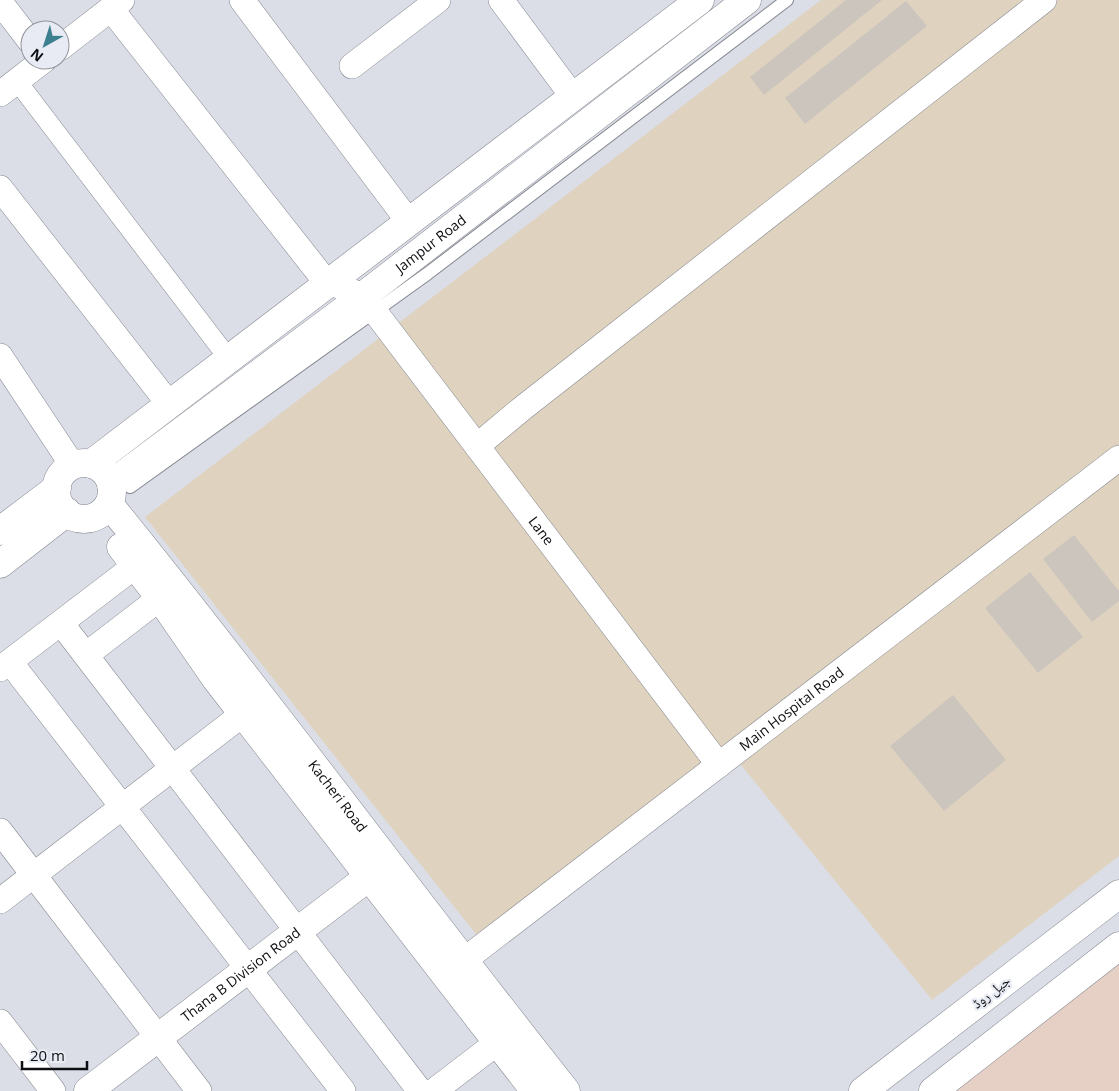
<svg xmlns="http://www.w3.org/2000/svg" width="1119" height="1091" viewBox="0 0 1119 1091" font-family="'Open Sans','Noto Naskh Arabic',sans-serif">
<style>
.education{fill:#e6cfc4}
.medical{fill:#dfd3bf}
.building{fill:#ccc5be}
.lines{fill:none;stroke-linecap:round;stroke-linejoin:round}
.service-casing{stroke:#84878f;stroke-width:14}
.pedestrian-casing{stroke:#84878f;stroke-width:20}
.minor-casing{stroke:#84878f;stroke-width:26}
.tertiary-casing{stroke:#84878f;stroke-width:29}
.secondary-casing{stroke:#84878f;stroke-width:29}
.service{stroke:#fff;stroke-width:12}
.pedestrian{stroke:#fff;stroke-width:19}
.minor{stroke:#fff;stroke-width:25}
.tertiary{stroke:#fff;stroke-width:28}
.secondary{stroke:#fff;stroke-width:28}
.labels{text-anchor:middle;stroke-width:4.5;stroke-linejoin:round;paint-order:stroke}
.street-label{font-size:14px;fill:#0d0e11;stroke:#e8ebf4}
</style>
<rect width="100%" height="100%" fill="#dbdee7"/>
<path class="education" d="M1119 944V1091H929Z"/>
<path class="medical" d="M821 0H1119V856L932 1000 732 754 479 938 145 517Z"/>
<path class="building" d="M846 0H882L764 95 750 77Z
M906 1 927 26 805 124 785 98Z
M1074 535 1119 591V601L1092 622 1043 559Z
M1030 572 1083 637 1038 673 985 608Z
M953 695 1006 760 944 811 890 746Z"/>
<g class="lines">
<defs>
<path id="service" d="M130 487 427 274 787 0"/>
<path id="pedestrian" d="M17 81 222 350 227 360"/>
<g id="minor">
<path d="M242 0 409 222"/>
<path d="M501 0 565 86"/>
<path d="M0 2 30 41"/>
<path id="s1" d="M111 9 319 273 329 282 363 296 719 765"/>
<path d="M60 48 122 0"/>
<path d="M352 66 438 0"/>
<path d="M0 94 44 60"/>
<path d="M0 188 162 395"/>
<path d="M0 356 73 466"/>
<path d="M477 446 524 407 1044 0"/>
<path d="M61 623 420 1091"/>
<path d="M86 655 160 598"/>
<path d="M10 662 343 1091"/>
<path d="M0 669 135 566"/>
<path d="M0 831 199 1091"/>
<path d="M0 901 243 714"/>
<path id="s2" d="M463 961 1119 458"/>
<path d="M0 1022 53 1091"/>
<path d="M434 1091 498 1042"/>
</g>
<g id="tertiary">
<path id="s3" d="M88 1091 370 876"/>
</g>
<g id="secondary">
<circle cx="84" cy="491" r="28"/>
<path d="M91 464 700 0"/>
<path id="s4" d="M111 484 363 296 747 0"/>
<path id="s5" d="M109 504C265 696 412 897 566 1091"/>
<path d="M0 531 57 488"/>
<path d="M121 547 160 598 216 679 535 1091"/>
<path d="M0 564 67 512"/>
<path d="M863 1091 1119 894"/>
<path d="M933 1091 1119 946"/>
</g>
</defs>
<use href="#service" class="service-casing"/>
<use href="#pedestrian" class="pedestrian-casing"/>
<use href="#minor" class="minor-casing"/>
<use href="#tertiary" class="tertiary-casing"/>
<use href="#secondary" class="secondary-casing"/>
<use href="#service" class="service"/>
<use href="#pedestrian" class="pedestrian"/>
<use href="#minor" class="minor"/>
<use href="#tertiary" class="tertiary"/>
<use href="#secondary" class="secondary"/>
</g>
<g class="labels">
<g class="street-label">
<text dy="5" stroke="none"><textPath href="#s4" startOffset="400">Jampur Road</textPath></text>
<text dy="5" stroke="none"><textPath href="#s1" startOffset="681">Lane</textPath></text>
<text dy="5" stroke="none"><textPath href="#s2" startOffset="414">Main Hospital Road</textPath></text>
<text dy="5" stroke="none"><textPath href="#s5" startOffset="371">Kacheri Road</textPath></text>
<text dy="5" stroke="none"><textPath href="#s3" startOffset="192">Thana B Division Road</textPath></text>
<text transform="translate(991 992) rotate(-38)" y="5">جیل روڈ</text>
</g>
</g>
<g transform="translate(45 45) rotate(219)"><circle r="24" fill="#e8ebf4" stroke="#909399"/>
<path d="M0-4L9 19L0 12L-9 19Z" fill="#3c808f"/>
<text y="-8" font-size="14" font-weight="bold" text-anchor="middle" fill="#0d0e11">N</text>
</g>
<path d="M22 1061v8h65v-8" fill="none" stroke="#0d0e11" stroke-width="2.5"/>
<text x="30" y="1061" font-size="15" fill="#0d0e11" stroke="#e8ebf4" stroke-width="4" paint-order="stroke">20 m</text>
</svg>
